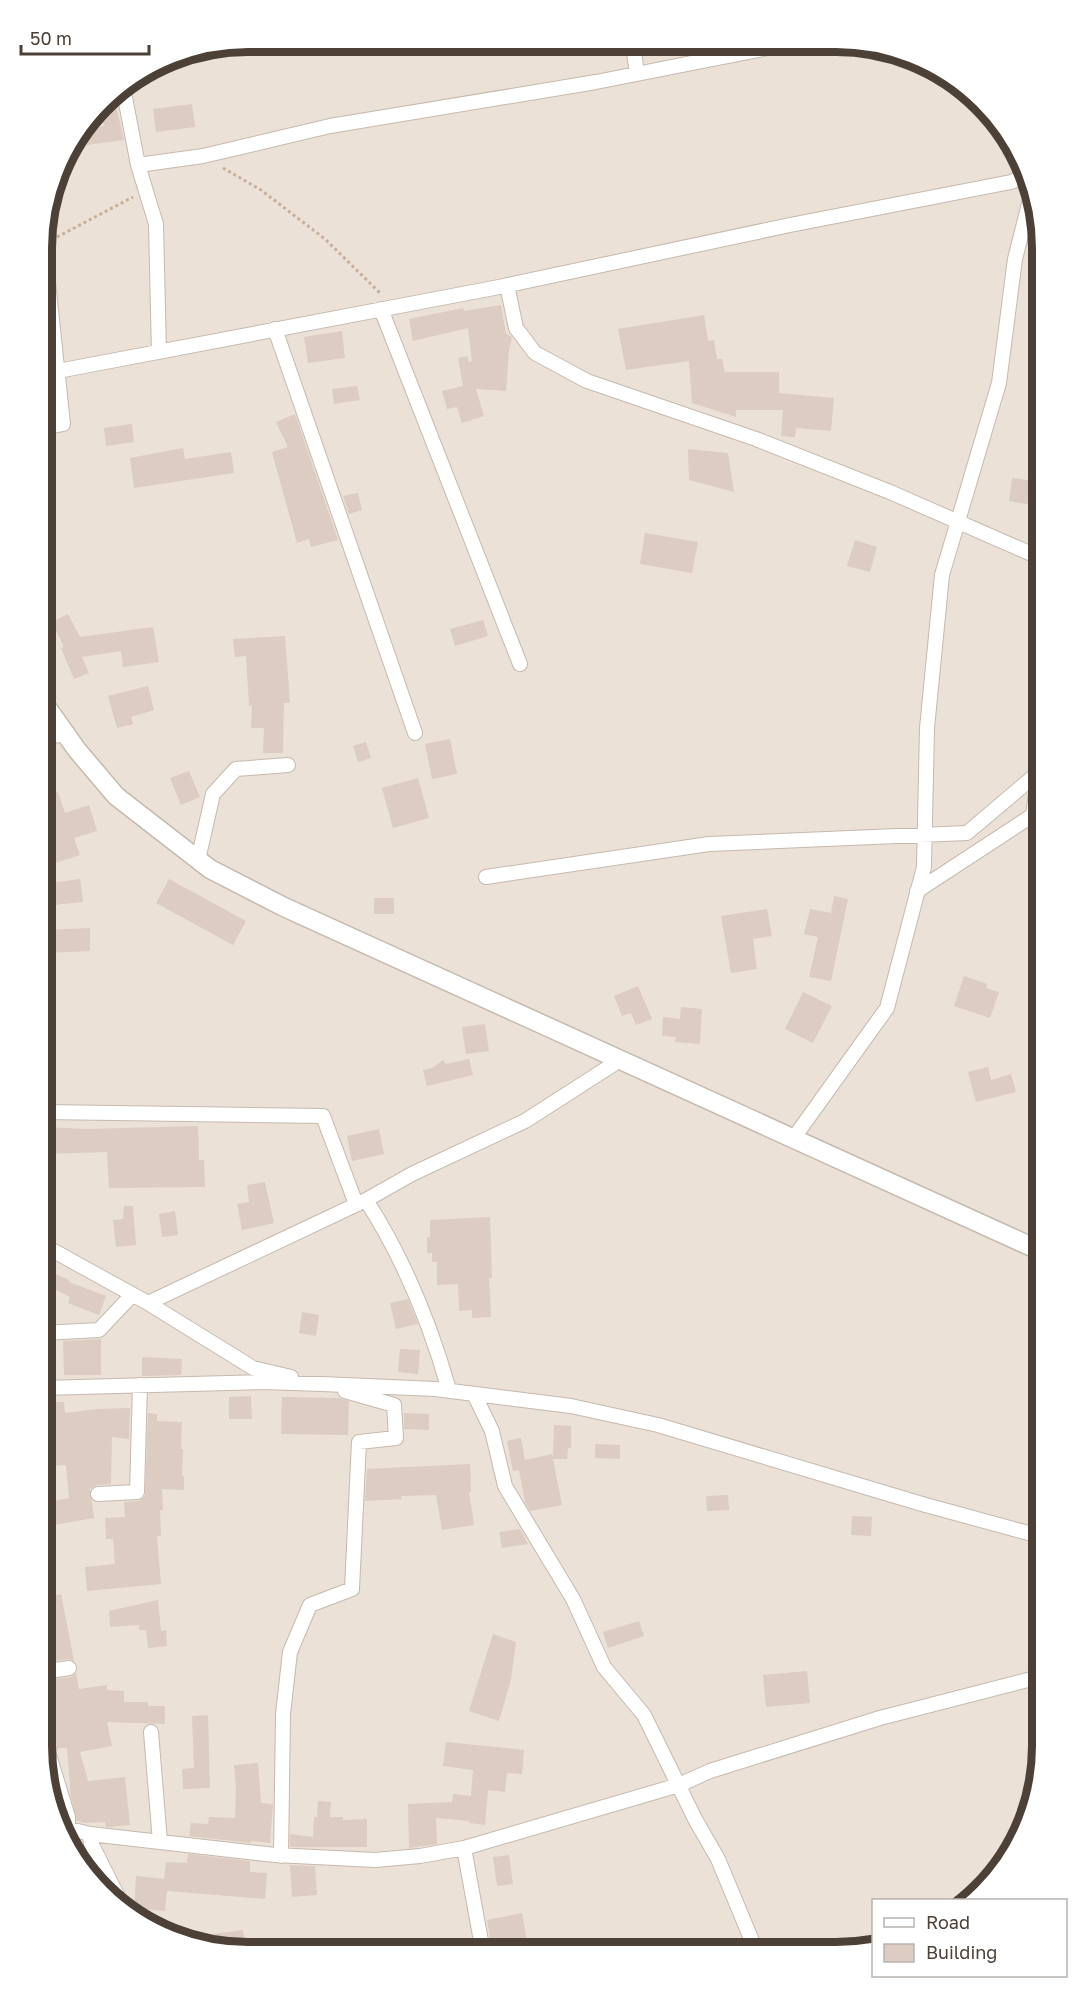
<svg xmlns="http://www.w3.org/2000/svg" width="1085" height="1995" viewBox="0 0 1085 1995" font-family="'Golos Text',sans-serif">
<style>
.residential{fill:#ebe1d7}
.building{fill:#dcccc1}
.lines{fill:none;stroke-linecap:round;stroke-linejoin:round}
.minor-casing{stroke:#c6b9ae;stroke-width:16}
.tertiary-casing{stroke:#c6b9ae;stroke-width:21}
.path{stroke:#c7af9b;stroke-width:3;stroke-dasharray:3 3;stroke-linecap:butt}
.minor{stroke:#fff;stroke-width:14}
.tertiary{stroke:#fff;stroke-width:18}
.rim{fill:none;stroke:#4c4037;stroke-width:8}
</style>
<rect width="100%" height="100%" fill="#f6f0ea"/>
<path class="residential" d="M249 42 876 46 972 93 1032 182 1043 249V1760L1027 1825 1000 1872 972 1900H874L873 1947 836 1953 221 1951 169 1937 113 1902 53 1813 42 1746 44 222 63 157 112 93 170 58Z"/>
<path class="building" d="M113 93 124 140 71 147 85 129 104 126 100 109Z
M192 104 195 127 156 132 153 109Z
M501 305 506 334 512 337 509 350 506 391 476 389 484 416 462 423 457 407 447 409 442 391 463 386 458 358 467 356 469 362 472 361 468 328 413 341 409 319 463 308 464 311Z
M704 315 708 341 714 340 717 359H722L725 372H779V393L834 398 831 431 796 428 795 437 781 436 783 410H736V417L692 403 689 361 626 370 618 329Z
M342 331 345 358 308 363 304 337Z
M357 386 360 400 334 404 332 389Z
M295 414 338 540 311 547 309 539 297 543 272 452 288 447 276 422Z
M132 424 134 442 106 446 104 428Z
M183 448 185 459 231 452 234 473 134 488 130 458Z
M688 449 728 453 734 492 689 480Z
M1012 478 1035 481 1032 505 1009 501Z
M358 493 362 510 349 514 343 496Z
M645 533 698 542 692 573 640 564Z
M855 540 877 547 870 572 847 566Z
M68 614 80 637 153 627 159 662 123 667 121 651 82 657 89 673 74 679 61 648 64 647 52 622Z
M483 620 488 636 455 646 450 629Z
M285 636 290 703H284L283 753H263L264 728H251L252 705 249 706 246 656 235 657 233 639Z
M148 686 154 710 131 717 133 724 117 728 108 696Z
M450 739 457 774 432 779 425 744Z
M366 742 371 758 358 762 353 746Z
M189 771 200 797 181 805 170 778Z
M418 778 429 818 393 828 382 788Z
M58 792 65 813 89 805 97 831 74 838 80 855 43 867V796Z
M80 879 83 902 43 906V884Z
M169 879 246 921 233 945 156 903Z
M834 896 848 899 831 981 809 977 818 937 804 934 810 909 831 913Z
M374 898H394V914H374Z
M767 909 772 936 753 939 757 969 731 973 721 916Z
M90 928V951L43 953V930Z
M964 976 987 984 986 988 999 992 990 1018 954 1006Z
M638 986 652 1019 636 1025 631 1013 622 1016 614 996Z
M803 992 832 1006 813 1043 785 1029Z
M681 1007 702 1009 700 1044 675 1042 676 1037 662 1036 663 1017 680 1019Z
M485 1024 489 1051 466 1054 462 1027Z
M469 1059 473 1075 427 1086 423 1070 432 1068 443 1060 446 1064Z
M988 1067 991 1080 1011 1074 1016 1092 976 1102 968 1072Z
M198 1126 199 1160H204L205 1187 109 1188 107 1152 43 1154V1127L87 1129Z
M379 1129 384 1154 352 1161 347 1136Z
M265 1182 274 1223 242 1230 237 1204 249 1202 247 1185Z
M124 1206H133L136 1245 116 1247 113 1220 123 1219Z
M175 1211 178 1235 162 1237 159 1214Z
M490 1217 492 1278H489L491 1317 472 1318V1310L459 1311 458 1284 437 1285V1262H432V1253H427V1237H430V1220Z
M43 1272 54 1277 56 1274 69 1280V1282L106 1296 99 1315 68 1303 70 1297 43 1283Z
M408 1299 418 1324 396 1329 390 1303Z
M302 1312 319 1315 316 1336 299 1333Z
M101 1339V1375H64L63 1341Z
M400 1349 420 1350 418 1374 398 1372Z
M142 1357 182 1359 181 1375 142 1376Z
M251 1396 252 1419H229V1397Z
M282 1397 339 1398 349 1401 348 1435 281 1434Z
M46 1402H64L65 1413 98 1409 130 1408 129 1439 112 1437 111 1484 97 1485 90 1489 94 1518 42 1527V1503L69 1498 66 1465 42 1467V1416L46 1415Z
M148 1413 157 1414V1421L182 1422 181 1449H183L182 1476H184V1490L162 1489 163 1510H160L161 1536H157L161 1584 87 1591 85 1567 115 1564 113 1539H106L105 1518 125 1517 124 1502 138 1501 145 1496Z
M404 1413 429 1414V1430L404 1429Z
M554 1425 571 1426V1448H568L567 1459H553L562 1505 530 1511 525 1502 519 1470 513 1471 507 1441 521 1438 525 1460 552 1454 553 1457Z
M595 1444 620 1445V1459L595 1458Z
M470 1464 471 1492H469L474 1525 442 1530 436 1495 401 1496 402 1499 365 1501 367 1469Z
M728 1495 729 1510 707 1511 706 1496Z
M852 1516 872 1517 871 1536 851 1535Z
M520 1529 528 1544 502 1548 499 1532Z
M61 1594 74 1661 68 1659 42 1663V1598Z
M158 1600 161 1631 166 1630 167 1646 148 1648 146 1630H139V1625L110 1627 109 1611Z
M639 1621 644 1636 608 1648 603 1632Z
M493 1634 516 1642 511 1679 499 1721 469 1711Z
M807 1671 810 1703 766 1707 763 1675Z
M76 1673 79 1689 107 1685V1690L124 1691V1702H148V1706H165V1724L107 1722 112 1746 80 1752 88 1781 125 1777 130 1825 110 1827H106L105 1822 85 1823 77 1821 71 1797 67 1748H59L57 1751 50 1729 48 1725 42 1723V1690L54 1686V1679L71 1677Z
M208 1715 210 1788 183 1789 182 1769 194 1768 192 1716Z
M446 1742 524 1750 522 1774 507 1773 505 1792 488 1790 485 1825 469 1823V1821L436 1818 437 1844 409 1848 408 1804 452 1802 453 1794 471 1796 473 1770 443 1766Z
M258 1763 261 1803 273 1804 270 1843 251 1841V1843L189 1836 191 1823 208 1824 209 1817 235 1818 236 1789 234 1765Z
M318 1801 331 1802 330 1817H343V1820L367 1819V1847H290V1834L313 1837 314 1817H317Z
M188 1854 250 1861V1872L267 1873 265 1899 167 1891 165 1911 134 1908 136 1876 164 1879 166 1862 187 1863Z
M509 1855 513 1884 497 1886 493 1857Z
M290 1865 315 1866 317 1895 292 1897Z
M522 1913 529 1952H493L487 1920Z
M243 1930 246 1951H221L176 1939Z"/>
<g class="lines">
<defs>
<path id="minor" d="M633 44 637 74
M123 87 138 165 156 224 159 352
M138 165 203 156 330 126 596 82 783 45
M507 285 516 328 535 353 587 381 756 439 890 492 1043 559
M381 309 520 664
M275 329 415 733
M58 371 494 288 790 225 1011 182 1028 175
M43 428 63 424 44 244
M43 736 66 735
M198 860 213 794 236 769 288 765
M486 877 709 844 967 833 1039 772
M917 891 1033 815 1039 772 1041 771
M43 1112 323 1116 356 1204
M793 1139 887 1008 924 867 927 728 942 575 999 383 1015 259 1033 188
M366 1200C404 1259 430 1323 449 1390
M43 1245 148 1303 253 1368 291 1377
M148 1303 366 1200 412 1174 525 1121 620 1060
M42 1333 99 1330 132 1295
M42 1388 263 1382 322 1384 435 1389 571 1406 658 1425 922 1504 1043 1537
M474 1394 492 1431 505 1486 573 1599 604 1667 644 1715 695 1819 718 1859 757 1953
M98 1494 137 1492 140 1385
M42 1672 69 1668
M42 1732 68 1817V1828
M151 1732 160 1842
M62 1827 90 1834 275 1855 375 1860 420 1856 464 1848 679 1785 710 1771 880 1718 1043 1676
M90 1834 91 1843 124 1909
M464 1848 483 1952
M281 1856 283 1714 290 1652 310 1605 352 1589 359 1442 396 1438 394 1405 345 1391"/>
<path id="tertiary" d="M43 702 77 750 116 796 210 869 284 907 1043 1252"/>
</defs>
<use href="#minor" class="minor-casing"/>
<use href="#tertiary" class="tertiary-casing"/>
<path class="path" d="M223 168 261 190 325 239 381 294
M57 237 133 197"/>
<use href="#minor" class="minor"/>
<use href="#tertiary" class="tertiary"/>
</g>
<path d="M0 0H1085V1995H0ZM248 52H836A196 196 0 0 1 1032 248V1746A196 196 0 0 1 836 1942H248A196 196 0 0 1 52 1746V248A196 196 0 0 1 248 52Z" fill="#fff" fill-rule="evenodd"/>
<path class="rim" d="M248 52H836A196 196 0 0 1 1032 248V1746A196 196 0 0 1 836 1942H248A196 196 0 0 1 52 1746V248A196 196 0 0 1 248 52Z"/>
<rect x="872" y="1899" width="195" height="78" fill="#ffffff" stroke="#b7b3af" stroke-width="1.5"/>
<rect x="884" y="1918" width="30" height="9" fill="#ffffff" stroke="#b7b3af" stroke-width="1.5"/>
<text x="926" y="1929" font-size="18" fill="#4c4037">Road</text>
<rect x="884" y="1944" width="30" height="18" fill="#dcccc1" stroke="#b7b3af" stroke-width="1.5"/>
<text x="926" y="1959" font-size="18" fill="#4c4037">Building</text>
<path d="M21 45v9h128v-9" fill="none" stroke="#4c4037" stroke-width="3"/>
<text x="30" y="45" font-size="18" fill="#4c4037" stroke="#ffffff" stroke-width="4.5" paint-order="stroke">50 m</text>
</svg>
